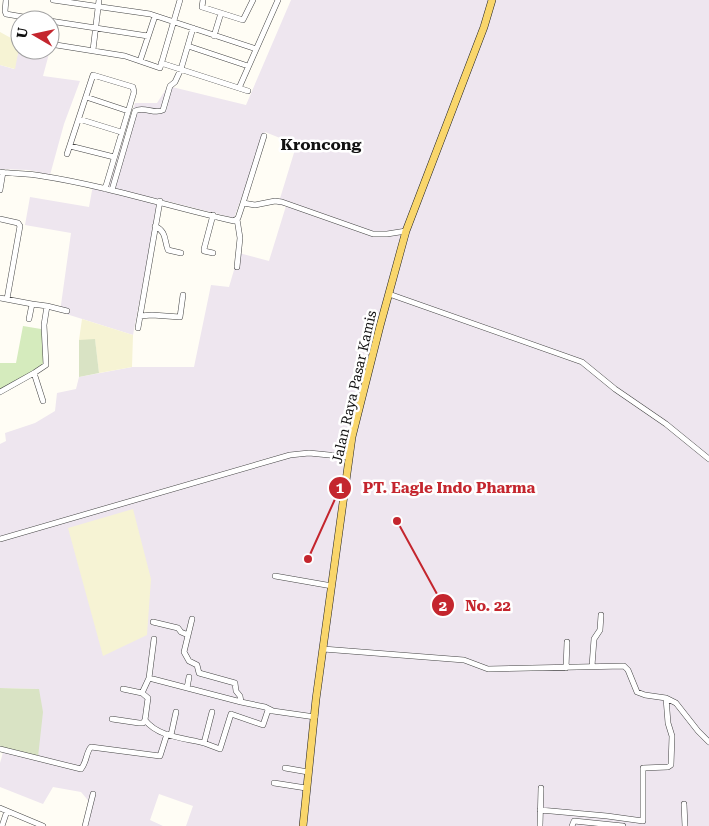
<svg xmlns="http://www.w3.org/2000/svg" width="709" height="826" viewBox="0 0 709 826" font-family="'Roboto Serif',serif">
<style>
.industrial{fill:#eee6ef}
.farmland{fill:#f6f3d4}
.green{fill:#d5ebbd}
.cemetery{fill:#d9e3c4}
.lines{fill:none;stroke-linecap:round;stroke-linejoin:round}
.minor-casing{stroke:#444;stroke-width:6}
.major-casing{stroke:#222;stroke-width:8}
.minor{stroke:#fff;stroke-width:5}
.major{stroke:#f9d66b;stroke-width:7}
.labels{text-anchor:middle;stroke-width:5;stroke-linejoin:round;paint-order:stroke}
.street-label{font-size:14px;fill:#111;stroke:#fff}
.quarter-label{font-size:16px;font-weight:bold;fill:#111;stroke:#fff}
.leader{fill:none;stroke:#c4262e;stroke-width:2}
.callout-dot{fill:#c4262e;stroke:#fff;stroke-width:2}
.mark-label{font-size:15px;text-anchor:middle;font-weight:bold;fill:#fff}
.callout-label{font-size:15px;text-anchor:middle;font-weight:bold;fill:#c4262e;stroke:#fff;stroke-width:5;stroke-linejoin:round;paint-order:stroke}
</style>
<rect width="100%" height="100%" fill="#fffdf5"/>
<path class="industrial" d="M291 0H709V826H186L193 806 159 794 150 820 163 826H87L92 805 81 792 53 787 43 804 0 787V763L4 749 39 689 0 688V444L6 441 5 433 35 423 55 411 57 393 76 389 79 377 132 367H194L211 285 229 287 239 253 269 261 286 206 278 205 297 143 285 140 265 132 234 218 159 199 133 335 60 312 71 233 25 225 30 197 89 207 93 185 109 186 135 103H157L168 86 246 105Z
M20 44V50H50L43 76 80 81 64 124 50 175 29 170 0 169V65L14 69Z"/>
<path class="farmland" d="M0 32 20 43 15 69 0 65Z
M82 319 133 335 132 367 99 373 95 340H79Z
M133 509 151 579 147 635 103 656 68 528Z"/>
<path class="green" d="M23 326 41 329 48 365C30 371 16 384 0 393V363H16Z"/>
<path class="cemetery" d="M95 339 99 373 79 377V340Z
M0 688 39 689 43 712 38 757 0 748Z"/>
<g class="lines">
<defs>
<path id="minor" d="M6 0 5 11 6 14 41 20
M53 0 150 14 256 49
M203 0 202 7 243 20 253 0
M50 21 148 36
M214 36 221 13
M50 44 125 56 160 68 180 0
M188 46 248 66
M93 50 99 0
M140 61 155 16
M161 63 248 91
M239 88 278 0
M86 97 128 111
M79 119 121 132
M70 146 114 157
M67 154 93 75 133 87 134 92 105 189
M0 172C14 174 28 173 42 176 107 186 170 207 234 221L238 218 243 203 255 205 275 201 282 202 373 234H387L406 231
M0 190 3 172
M112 190 135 111C144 106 155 115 163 110L170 86 175 82 181 69 193 28
M243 203 264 136
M213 215 204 249V251L213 253
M0 219 18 223 20 226 7 299
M155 226C167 232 164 240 168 250L181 253
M237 267 240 238 237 219
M389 294 582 362 615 389 666 424 709 459
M0 298 32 304 29 319
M47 306 67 311
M140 316 152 315 180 317 183 295
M138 328 160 201
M34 373 43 401
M0 392 34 373 46 365 44 325 47 306 32 304
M0 539 290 455 309 453 349 457
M275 576 332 586
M192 619 184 652 189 661 197 665 199 673 235 683 236 691 240 696 241 702 265 707 273 711 315 717
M153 622 178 628 181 632 188 635
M323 649 464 660 488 669 624 666 628 670 637 692 645 695 666 698 676 703 698 731 709 742
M592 666 594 639 600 630 601 615
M566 668 567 642
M149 678 241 702
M187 688 189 677
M123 689 142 693
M112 719 139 723H143L145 720
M145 720C158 737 184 738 204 743L212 712
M145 720 148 698 142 693 149 678 154 639
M171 735 176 712
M204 743 220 749 231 714 263 725 268 710 271 711
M0 749 81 769C87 762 86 752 91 747L160 756 167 734
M285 768 308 772
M274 783 306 788
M684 804 685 826
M0 808 43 826
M540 810 607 816 643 821V768L668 767 671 765 672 736 668 723 666 698
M2 826 7 811
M85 826 93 794
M540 826 541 788
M572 826 574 821 623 826"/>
<path id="major" d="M303 826 316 699 352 437 380 326 406 231 484 27 492 0"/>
</defs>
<use href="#minor" class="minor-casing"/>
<use href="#major" class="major-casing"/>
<use href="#minor" class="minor"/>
<use href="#major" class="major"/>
</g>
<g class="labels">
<g class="street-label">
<text transform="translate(354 387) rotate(-77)" y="5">Jalan Raya Pasar Kamis</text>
</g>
<g class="quarter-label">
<text x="321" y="150">Kroncong</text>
</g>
</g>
<path class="leader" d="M308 559L340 488M397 521L443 605"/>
<g class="callout-dot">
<circle cx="308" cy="559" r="5"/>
<circle cx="397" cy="521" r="5"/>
<circle cx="340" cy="488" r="12"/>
<circle cx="443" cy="605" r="12"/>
</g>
<g class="mark-label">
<text x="340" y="493">1</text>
<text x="443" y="611">2</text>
</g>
<g class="callout-label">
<text x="449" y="493">PT. Eagle Indo Pharma</text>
<text x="488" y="611">No. 22</text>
</g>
<g transform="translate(35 35) rotate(279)"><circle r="24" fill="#ffffff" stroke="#a0a0a0"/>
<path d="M0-4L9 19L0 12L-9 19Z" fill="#c4262e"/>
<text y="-8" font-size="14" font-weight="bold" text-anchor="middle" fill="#111111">U</text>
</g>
</svg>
